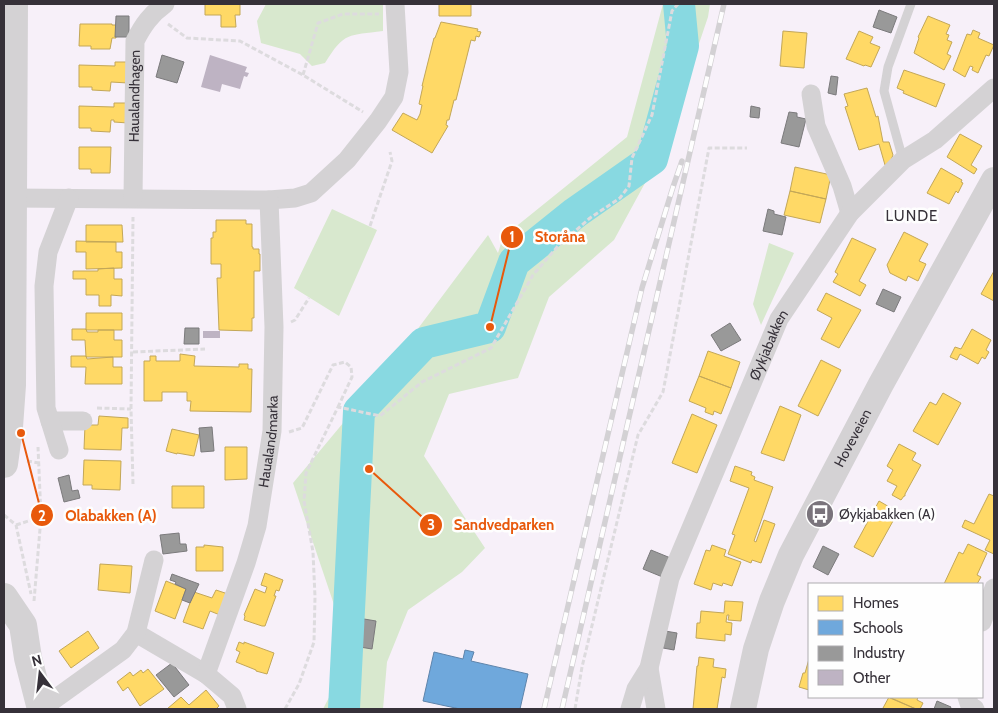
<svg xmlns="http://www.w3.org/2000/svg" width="998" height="713" viewBox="0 0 998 713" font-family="Cabin,sans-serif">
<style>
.green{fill:#d8e8ce}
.homes{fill:#ffd966;stroke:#c3a758}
.schools{fill:#6fa8dc;stroke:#5e84ab}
.industry{fill:#999;stroke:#7b7a7c}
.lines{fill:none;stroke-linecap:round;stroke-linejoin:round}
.river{stroke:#88d9e1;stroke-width:32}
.building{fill:#beb3c3}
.path{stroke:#dddbde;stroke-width:3;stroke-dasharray:5 2.5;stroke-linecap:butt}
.lane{stroke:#d4d2d4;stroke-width:9}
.street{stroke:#d4d2d4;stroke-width:19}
.secondary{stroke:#d4d2d4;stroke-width:26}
.primary{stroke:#d4d2d4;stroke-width:28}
.rail-casing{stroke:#d3d1d4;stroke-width:5.5}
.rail{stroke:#fefefe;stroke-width:4;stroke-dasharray:11;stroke-linecap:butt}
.labels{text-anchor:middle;stroke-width:5;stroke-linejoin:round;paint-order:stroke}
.street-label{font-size:14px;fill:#363139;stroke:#fefefe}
.poi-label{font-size:14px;fill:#363139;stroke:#fefefe;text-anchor:start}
.neighbourhood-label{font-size:15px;letter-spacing:1px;fill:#363139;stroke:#fefefe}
.leader{fill:none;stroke:#e8590c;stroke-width:2}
.callout-dot{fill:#e8590c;stroke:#fefefe;stroke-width:2}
.mark-label{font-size:15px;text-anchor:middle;font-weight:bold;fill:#fff}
.callout-label{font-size:15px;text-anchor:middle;font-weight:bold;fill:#e8590c;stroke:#fefefe;stroke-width:5;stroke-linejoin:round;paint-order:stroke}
</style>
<rect width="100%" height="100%" fill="#f7f0f9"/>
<path class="green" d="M266 4H383V31C348 36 345 31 325 63L312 66 300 54 261 43 257 21Z
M663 4H710L708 17 663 150 614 240 549 297 518 378 449 394 424 456 485 548 462 572 408 610 387 662 383 709H323L351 655 293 483 384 374 488 235 498 253 503 237 627 137Z
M332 209 377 230 339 316 294 288Z
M769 243 794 253 761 325 753 304Z"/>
<path class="homes" d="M205 4H240V15H235L236 27H221V15H205Z
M439 4H471V16H439Z
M928 16 950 25 946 34 949 35 947 40 952 42 947 54 951 56 944 70 914 53 919 38 918 37Z
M441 22 478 29 477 31 481 32 479 37 476 36 475 41 471 40 456 100H454L449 120H447L446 125 448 126 432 153 392 130 403 113 417 120 420 114 422 105 419 104 423 86H422L434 38H435Z
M80 24H112V25H116V38H112L110 49H91V46H79Z
M973 30 980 33 978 38 994 45 989 56 986 55 978 73 972 70 973 67 970 66 965 77 953 70 967 34 971 35Z
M783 31 807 33 804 68 780 66Z
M859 31 873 37 870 43 880 47 871 67 865 65 864 66 846 59Z
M115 62H128V83L111 82 110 91 92 90V87H79V65L115 66Z
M904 70 945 84 936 107 903 93 904 91 897 88Z
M867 88 876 117 878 116 883 142H889L893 155 891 160 885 165 879 144 859 150 845 107 848 106 844 94Z
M114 103H128V123L114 122V120H111L110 132 91 131V128H79V106L114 107Z
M960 134 982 146 971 165 977 169 974 174 947 157Z
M79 147H111L110 173H91V169H79Z
M795 167 831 175 826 199 790 191Z
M941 168 962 180 961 182 963 183 958 193 956 191 949 204 927 193Z
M790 191 826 199 820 223 784 215Z
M216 220H246V224H252V247H253V249H259V254H260V271H254V318H252V331L219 330 217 278H221V264H211V238H213V232H216Z
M86 225H122L123 242H86Z
M904 232 928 244 919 261 926 264 918 281 908 276 906 281 890 273 887 265Z
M852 238 876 249 859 281 866 285 860 296 833 282 838 274 835 272Z
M76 241 116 242V252H122V268L86 269V252H76Z
M114 268V279H122V296L111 295V306H99V295H86V279H73V271H98V269Z
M994 271V301L981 294Z
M826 293 861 310 839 348 821 339 832 318 817 310Z
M86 313H122V330H86Z
M72 329H86L87 332H98V330H114V340H122V357H86L85 340H72Z
M972 329 991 340 986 350 989 352 985 359 982 357 978 364 960 354 957 360 950 357 955 347 961 349Z
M708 351 740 362 731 388 699 376Z
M180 354 195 356 194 366 239 367V364H248V369H252L251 412 190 411 191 401H187V392H162V401H144V361H150V356H156V361H180Z
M71 356H86L87 359 113 357V367H122V384H85L86 367H71Z
M821 360 841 370 818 416 798 406Z
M699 376 731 388 721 414 714 411 713 415 705 412 706 408 689 401Z
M943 393 961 403 938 445 913 431 930 402 936 405Z
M780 406 801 415 784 461 761 453Z
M692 414 717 425 697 473 672 463Z
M99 416 128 418V428H122L121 450 84 449 85 425H98Z
M172 429 199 435 194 456 177 453V454L166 451Z
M899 444 916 453 912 460 921 465 905 494V496H904L901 500 892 495 897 486 887 481 893 470 887 466Z
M225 447H247V479L225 480Z
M84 460 121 461 120 490 92 489V485H83Z
M735 466 752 472 751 475 755 477 754 480 773 487 754 541 756 542 764 520 775 524 761 563 752 560 751 563 728 554 735 535 732 534 749 488 730 481Z
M172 486H204V508H172Z
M989 494 994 496V554L985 550 990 540 962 527 965 520 974 524Z
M879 501 898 512 873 557 854 547Z
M968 544 987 553 977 575 981 577 977 584H944L959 552 963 554Z
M204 545 223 547V571H196V547H204Z
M712 545 726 550 724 556 741 562 732 586 723 583 722 586 713 583 711 590 694 584 706 550 710 551Z
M100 564 132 566 130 593 98 590Z
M265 573 283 580 279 591 276 590 274 596H276L265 626H262L244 620 245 616 244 615 255 589 265 593 267 587 261 585Z
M166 581 186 589 175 619 155 611Z
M216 590 228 594 220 615 210 611 203 629 183 622 194 592 212 598Z
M725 601 743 602 741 621 728 620 729 615H727L726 622 732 623 731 635 725 634V641L696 638 697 623H700L701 611 724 613Z
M88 631 99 648 71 668 59 651Z
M239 642 244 644V642L274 653 267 674 256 671V670L236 662 240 652 236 650Z
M699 657 714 659 713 667 726 669 725 678 722 677 717 709H693L697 666H698Z
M809 659V690L799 687 803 673H805Z
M148 669 164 689 140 706 128 687 123 691 117 682 130 672 133 676 141 670 143 673Z
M206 690 219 706 217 708 218 709H167L181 697 189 705Z
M889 697 890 698 916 709H886L883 708Z
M889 697H918L917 700 923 703 920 709H916Z"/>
<path class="schools" d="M465 650 474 652 471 661 528 674 520 709H460L423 701 434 652 463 659Z"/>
<path class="industry" d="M879 10 897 17 891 33 873 27Z
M116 16H129V37H115Z
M162 55 184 62 177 83 156 77Z
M831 76 838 77 836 95 828 93Z
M751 106 760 108 759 118 750 117Z
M789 112 797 113V117L806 119 799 147 781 143Z
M768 209 774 211V214L786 217 782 235 763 231Z
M883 289 901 297 894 312 876 304Z
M730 323 741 340 721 351 711 335Z
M185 328H199V344H184Z
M212 427 214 451 201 452 199 428Z
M69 475 72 491 78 490 80 498 64 502 58 478Z
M179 533 180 544H186L187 551 163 554 160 535Z
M823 546 839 554 828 575 813 567Z
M651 550 673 559 665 578 643 569Z
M172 574 199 584 190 603 182 600 186 589 175 584 176 582 170 580Z
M364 619 376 621 372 649 360 647Z
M665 631 677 633 674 650 663 648Z
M172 663 189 685 174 697 156 675Z
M937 701 951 707 950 709H934Z"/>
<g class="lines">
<path class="river" d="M344 709 359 411 424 343 490 327 514 262 575 213 652 159 683 46 679 4"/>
</g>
<path class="building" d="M210 55 247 67 245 72 249 73 247 77 244 76 240 89 222 84 220 92 201 87Z
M203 331H220V338H203Z"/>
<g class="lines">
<path class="path" d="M168 24 187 38 240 41 303 75 363 112
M303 75 318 23 343 14H379
M370 226 392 161 390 152
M291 322 295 320 309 298
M133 352 205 349
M97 408 131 409
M289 432 302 428 333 365 345 362 351 367 352 377 338 407
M27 461 39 463
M133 484 131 409 133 217
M4 515 16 525 31 594
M16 525 41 517
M34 601 41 517 38 447
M285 709 299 684 314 642 315 597 313 552 304 501 306 473 338 407 380 416 422 382 491 348 533 275 558 246 590 218 620 198 629 186 632 158 652 115 672 11 678 4
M575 709 582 667 638 435 663 392 709 148H747"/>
<path class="lane" d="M903 160 884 91 888 67 911 4"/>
<g class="street">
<path d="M811 94 816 126 842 186 850 213"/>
<path d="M13 198 269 200 295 198 311 193 347 160 378 121 394 97 399 72 395 4"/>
<path id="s1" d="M133 198 135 41C143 25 151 14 165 4"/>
<path d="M50 421H83"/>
<path d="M59 450 46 408 44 286 48 252 69 198"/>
<path d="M982 622 994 588"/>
<path d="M136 633 206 674"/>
<path d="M649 668 656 709"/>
<path d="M967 697 970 706 975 709"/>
<path d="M41 709 123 650 136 633 154 560"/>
<path id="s2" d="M237 709 232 696 206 674 246 563 257 526 272 431 274 327 269 200"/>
<path id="s3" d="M630 709 636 689 649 668 670 578 779 319 850 213 903 160 935 140 994 88"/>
</g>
<path class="secondary" id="s4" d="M743 709 756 649 772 601 791 555 881 384 994 180"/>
<path class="primary" d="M4 464 9 427 12 385 14 4
M4 597 23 625 28 658 41 709"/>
<defs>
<path id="rail" d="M544 709 642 288 673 187 682 161
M562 709 724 4"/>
</defs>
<use href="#rail" class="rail-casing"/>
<use href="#rail" class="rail"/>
</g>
<defs>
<symbol id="bus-disc" viewBox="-11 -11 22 22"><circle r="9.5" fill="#7a747c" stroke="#fefefe"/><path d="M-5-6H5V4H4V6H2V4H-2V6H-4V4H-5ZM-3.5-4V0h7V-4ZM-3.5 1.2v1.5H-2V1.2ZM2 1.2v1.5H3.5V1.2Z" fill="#fff"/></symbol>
</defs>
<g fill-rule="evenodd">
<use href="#bus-disc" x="804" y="498" width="32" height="32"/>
</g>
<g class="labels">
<g class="street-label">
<text dy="5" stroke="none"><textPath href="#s1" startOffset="102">Haualandhagen</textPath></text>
<text dy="5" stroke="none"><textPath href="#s3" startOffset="391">Øykjabakken</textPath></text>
<text dy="5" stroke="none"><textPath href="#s4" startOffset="294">Hoveveien</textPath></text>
<text dy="5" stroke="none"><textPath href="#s2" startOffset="290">Haualandmarka</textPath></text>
</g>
<g class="poi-label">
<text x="839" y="519">Øykjabakken (A)</text>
</g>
<g class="neighbourhood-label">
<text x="912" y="221">LUNDE</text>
</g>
</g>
<path class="leader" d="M490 327L512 237M21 433L42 515M369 469L431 525"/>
<g class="callout-dot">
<circle cx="490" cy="327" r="5"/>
<circle cx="21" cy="433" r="5"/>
<circle cx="369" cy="469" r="5"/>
<circle cx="512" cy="237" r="12"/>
<circle cx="42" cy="515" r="12"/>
<circle cx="431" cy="525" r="12"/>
</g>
<g class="mark-label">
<text x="512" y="242">1</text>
<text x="42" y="521">2</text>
<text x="431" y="530">3</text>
</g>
<g class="callout-label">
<text x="560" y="242">Storåna</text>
<text x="111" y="521">Olabakken (A)</text>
<text x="504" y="530">Sandvedparken</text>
</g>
<rect width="998" height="713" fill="none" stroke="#363139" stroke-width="10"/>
<rect x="808" y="583" width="175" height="115" fill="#fefefe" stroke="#aeacaf"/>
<rect x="818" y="596" width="25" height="15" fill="#ffd966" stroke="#aeacaf"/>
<text x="853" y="608" font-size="15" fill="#363139">Homes</text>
<rect x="818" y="620" width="25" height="15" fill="#6fa8dc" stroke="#aeacaf"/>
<text x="853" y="633" font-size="15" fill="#363139">Schools</text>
<rect x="818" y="646" width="25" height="15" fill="#999999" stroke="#aeacaf"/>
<text x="853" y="658" font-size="15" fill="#363139">Industry</text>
<rect x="818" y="670" width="25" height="15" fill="#beb3c3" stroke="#aeacaf"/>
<text x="853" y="683" font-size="15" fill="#363139">Other</text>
<g transform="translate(40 673) rotate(345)" stroke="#fefefe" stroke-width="4" paint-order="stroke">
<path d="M0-4L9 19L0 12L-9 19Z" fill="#363139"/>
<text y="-8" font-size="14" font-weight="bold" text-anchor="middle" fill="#363139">N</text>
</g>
</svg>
